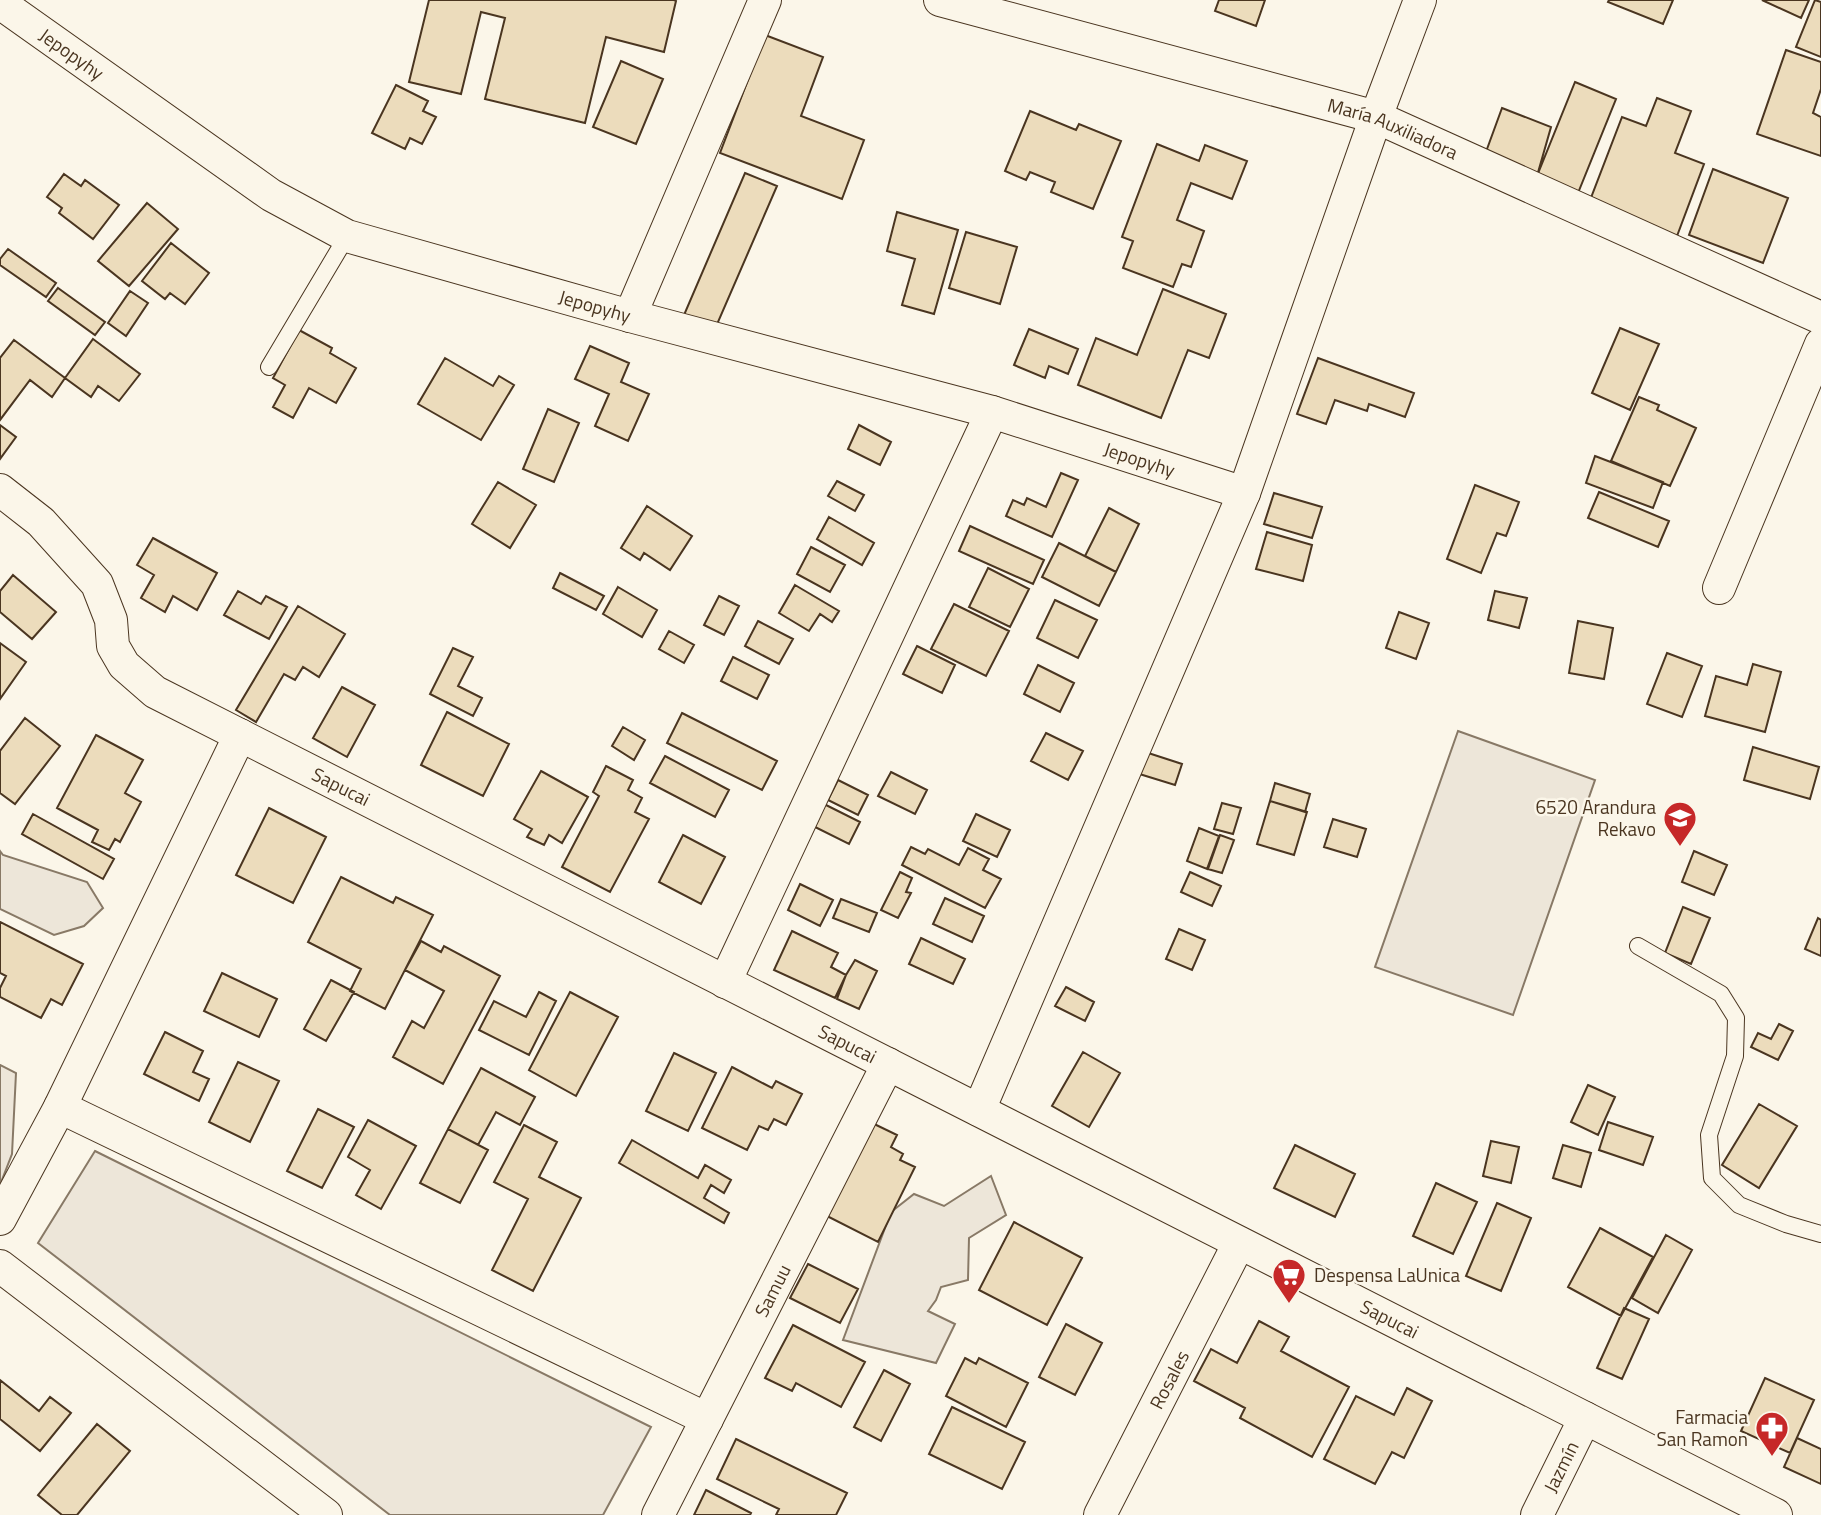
<svg xmlns="http://www.w3.org/2000/svg" width="1821" height="1515" viewBox="0 0 1821 1515" font-family="'Titillium Web',sans-serif">
<style>
.green{fill:#ede6d9;stroke:#887966;stroke-width:2}
.building{fill:#ecdcbc;stroke:#4a3520;stroke-width:2}
.lines{fill:none;stroke-linecap:round;stroke-linejoin:round}
.service-casing{stroke:#4a3520;stroke-width:18}
.minor-casing{stroke:#4a3520;stroke-width:34}
.service{stroke:#fbf6e9;stroke-width:16}
.minor{stroke:#fbf6e9;stroke-width:32}
.labels{text-anchor:middle;stroke-width:5;stroke-linejoin:round;paint-order:stroke}
.street-label{font-size:19px;fill:#4a3520;stroke:#fbf6e9}
.poi-label{font-size:19px;fill:#4a3520;stroke:#fbf6e9;text-anchor:end}
</style>
<rect width="100%" height="100%" fill="#fbf6e9"/>
<path class="green" d="M1458 731 1595 780 1513 1015 1375 967Z
M0 851 3 855 87 882 103 908 84 926 54 935 0 909Z
M0 1065 16 1073 12 1154 0 1185Z
M95 1151 651 1427 603 1515H390L38 1243Z
M991 1176 1006 1215 969 1238 968 1280 941 1287 936 1300 928 1311 955 1324 936 1363 843 1340 891 1212 914 1194 944 1206Z"/>
<path class="building" d="M429 0H674L676 1 664 52 606 37 585 123 485 99 505 18 481 12 461 94 409 82Z
M1219 0H1265L1256 26 1215 11Z
M1609 0H1673L1663 24 1608 2Z
M1762 0H1809L1801 18Z
M1815 0 1821 2V57L1796 47Z
M765 35 823 57 801 116 864 140 842 199 720 153Z
M1786 50 1821 62V89L1813 113 1821 117V156L1757 134Z
M621 61 663 79 636 144 593 127Z
M1575 82 1616 99 1578 193 1537 176Z
M396 85 428 101 423 111 436 117 422 144 410 138 405 149 372 133Z
M1657 98 1691 111 1675 153 1704 164 1677 236 1589 203 1622 117 1646 126Z
M1502 108 1551 127 1537 176 1483 160Z
M1030 111 1076 130 1079 124 1121 141 1093 209 1051 192 1055 182 1030 172 1026 180 1005 171Z
M1157 144 1199 161 1205 145 1247 161 1232 199 1191 183 1177 220 1204 231 1191 267 1182 264 1173 287 1123 268 1133 241 1122 237Z
M1713 169 1788 198 1763 263 1689 235Z
M745 173 777 186 715 329 684 315Z
M64 174 81 186 85 180 119 205 93 239 59 213 62 208 47 197Z
M147 203 178 229 129 286 98 261Z
M897 212 958 230 934 314 902 305 915 259 887 251Z
M966 232 1017 247 1000 304 949 288Z
M171 243 209 273 185 304 170 293 165 299 142 281Z
M8 249 56 283 46 297 0 265V259Z
M58 288 105 322 95 335 48 301Z
M1163 289 1226 314 1209 358 1188 350 1161 418 1078 385 1096 338 1137 355Z
M130 291 148 303 126 336 108 323Z
M1620 328 1659 344 1630 410 1592 393Z
M1029 329 1078 349 1068 374 1049 366 1045 378 1014 365Z
M299 330 332 348 330 353 356 368 336 403 309 388 293 418 273 407 285 385 273 378Z
M93 339 140 374 119 401 98 386 91 397 65 378Z
M14 340 65 378 52 397 30 380 0 420V358Z
M590 346 629 363 621 382 649 394 628 441 595 426 609 394 575 379Z
M445 358 493 386 499 376 514 385 481 440 418 404Z
M1318 358 1414 393 1405 417 1369 404 1367 411 1335 400 1326 424 1297 414Z
M1639 397 1659 405 1657 410 1696 428 1670 486 1611 461Z
M548 409 579 423 554 482 523 469Z
M0 425 16 437 0 459Z
M859 425 891 442 880 465 848 449Z
M1595 456 1663 482 1653 508 1586 483Z
M1061 473 1078 480 1052 537 1006 516 1013 500 1024 505 1027 498 1046 507Z
M837 481 864 495 855 511 828 496Z
M498 482 536 505 510 548 472 524Z
M1475 485 1519 502 1506 536 1497 533 1481 573 1447 559Z
M1599 492 1669 521 1658 547 1588 518Z
M1274 493 1322 507 1312 538 1264 524Z
M647 506 692 536 670 570 644 553 640 560 621 548Z
M1109 508 1139 524 1116 572 1085 556Z
M829 517 874 543 862 565 817 539Z
M970 526 1044 560 1033 584 959 551Z
M1267 532 1312 545 1303 581 1256 569Z
M153 538 217 573 197 610 173 596 165 612 141 598 154 575 137 565Z
M1059 543 1116 572 1099 606 1042 577Z
M811 547 845 565 830 592 797 574Z
M988 568 1029 589 1010 627 969 607Z
M560 573 604 596 596 610 553 588Z
M13 575 56 612 32 639 0 612V591Z
M795 585 839 611 832 622 820 614 809 631 779 613Z
M618 587 657 610 642 637 603 614Z
M238 591 261 604 266 596 287 607 269 639 224 615Z
M1495 591 1527 598 1519 628 1488 620Z
M719 596 739 606 724 635 704 625Z
M1055 600 1097 620 1078 658 1037 638Z
M954 604 1009 631 986 676 931 649Z
M298 606 345 634 319 677 303 667 295 680 284 674 256 722 236 710Z
M1399 612 1429 623 1416 659 1386 648Z
M758 621 793 639 779 664 745 646Z
M1578 621 1613 628 1604 679 1569 673Z
M669 631 694 645 684 663 659 649Z
M0 643 26 662 0 699Z
M917 646 955 665 942 693 903 674Z
M453 648 473 657 458 686 482 698 473 716 430 694Z
M1667 653 1702 666 1682 717 1647 704Z
M733 657 769 675 757 699 721 681Z
M1753 664 1781 672 1765 732 1705 716 1716 676 1747 685Z
M1038 665 1074 683 1060 712 1024 694Z
M342 687 375 705 347 757 313 738Z
M447 712 509 744 483 796 421 765Z
M682 713 777 761 762 790 667 743Z
M25 718 60 746 15 804 0 793V751Z
M623 727 645 740 634 760 612 746Z
M1046 733 1083 751 1068 780 1031 761Z
M96 735 143 760 125 793 141 802 120 842 115 839 109 850 92 842 98 830 57 808Z
M1753 747 1819 767 1810 799 1744 780Z
M1139 750 1182 764 1175 785 1133 772Z
M665 756 729 790 715 817 650 783Z
M606 766 633 780 628 790 642 798 635 812 649 819 610 892 562 867 599 796 593 792Z
M541 771 588 797 562 843 549 835 544 845 527 837 532 829 514 819Z
M891 772 927 790 915 814 878 796Z
M838 780 868 795 858 815 828 800Z
M1275 783 1310 794 1305 812 1270 801Z
M1270 801 1307 812 1294 855 1257 844Z
M1222 803 1241 808 1233 834 1214 829Z
M824 804 860 822 849 844 813 826Z
M269 808 326 837 293 903 236 875Z
M33 814 114 859 103 879 22 834Z
M976 814 1010 830 997 857 963 841Z
M1333 819 1366 829 1357 857 1324 847Z
M1199 828 1219 836 1207 869 1187 861Z
M683 835 725 857 701 904 659 882Z
M1220 835 1234 840 1222 873 1208 869Z
M911 847 925 854 928 849 959 865 968 848 989 859 983 870 1001 879 985 908 902 865Z
M1694 851 1727 865 1714 895 1682 882Z
M900 872 912 878 906 892 911 893 898 918 881 910Z
M1190 872 1221 886 1212 906 1181 892Z
M341 877 393 903 396 897 433 915 385 1009 350 991 361 969 308 942Z
M800 884 833 900 820 926 788 910Z
M945 898 984 916 972 942 933 924Z
M841 899 877 913 869 932 833 918Z
M1683 907 1710 918 1691 964 1665 953Z
M1818 918 1821 920V956L1805 949Z
M0 922 83 964 62 1005 51 999 41 1018 0 997V988L6 976 0 973Z
M1179 929 1205 940 1192 970 1166 959Z
M792 931 838 953 831 967 846 975 835 998 774 970Z
M921 938 965 959 953 984 909 964Z
M421 941 441 952 444 946 500 976 443 1084 393 1057 412 1021 424 1028 444 991 405 970Z
M855 960 877 971 859 1009 837 999 846 975Z
M222 973 277 999 259 1037 204 1011Z
M331 980 354 992 326 1041 304 1029Z
M1066 987 1094 1002 1085 1021 1055 1006Z
M539 992 556 1001 529 1055 479 1030 494 1001 526 1017Z
M570 992 618 1017 576 1096 529 1070Z
M1779 1024 1793 1031 1778 1060 1751 1047 1758 1033 1771 1039Z
M165 1032 203 1051 193 1072 209 1079 199 1101 144 1074Z
M1083 1052 1120 1073 1089 1127 1052 1106Z
M674 1053 716 1073 688 1131 646 1111Z
M238 1062 279 1081 250 1142 209 1122Z
M732 1067 772 1088 776 1081 802 1094 786 1125 774 1119 768 1130 759 1126 747 1150 702 1128Z
M481 1068 535 1097 520 1125 496 1112 478 1145 448 1129Z
M1588 1085 1615 1097 1598 1135 1571 1122Z
M1759 1104 1797 1126 1759 1188 1722 1165Z
M318 1109 354 1127 322 1188 287 1171Z
M368 1120 416 1146 381 1209 356 1195 370 1170 348 1157Z
M868 1121 897 1135 891 1147 903 1154 900 1160 915 1167 878 1242 823 1214Z
M1608 1122 1653 1137 1643 1165 1599 1150Z
M524 1125 557 1142 539 1177 581 1198 533 1291 492 1270 528 1199 494 1182Z
M448 1129 488 1150 460 1203 420 1183Z
M632 1140 698 1178 705 1165 731 1180 724 1193 711 1185 704 1198 729 1213 724 1223 619 1163Z
M1491 1141 1519 1147 1511 1183 1483 1176Z
M1295 1145 1355 1174 1335 1217 1274 1188Z
M1563 1145 1591 1153 1581 1187 1553 1178Z
M1436 1183 1477 1202 1453 1254 1413 1236Z
M1497 1203 1531 1218 1501 1291 1466 1276Z
M1014 1222 1082 1258 1047 1325 979 1290Z
M1600 1228 1653 1257 1621 1316 1568 1287Z
M1666 1235 1692 1250 1658 1313 1632 1298Z
M808 1264 858 1289 840 1323 790 1298Z
M1624 1308 1649 1319 1622 1379 1597 1368Z
M1259 1321 1289 1337 1281 1351 1349 1387 1312 1457 1240 1418 1245 1408 1194 1381 1211 1349 1237 1363Z
M1066 1324 1102 1343 1075 1395 1039 1377Z
M793 1325 865 1362 841 1407 796 1383 792 1391 765 1378Z
M965 1358 976 1364 979 1358 1028 1383 1006 1427 946 1396Z
M884 1370 910 1384 881 1441 854 1427Z
M1765 1378 1814 1400 1790 1453 1741 1431Z
M0 1380 39 1411 50 1397 71 1413 40 1451 0 1419Z
M1407 1388 1432 1401 1404 1458 1392 1452 1375 1484 1324 1459 1356 1396 1394 1415Z
M952 1407 1025 1442 1002 1489 929 1454Z
M97 1424 130 1451 77 1515H62L38 1495Z
M1797 1438 1821 1449V1484L1784 1467Z
M736 1439 847 1493 836 1515H776L779 1509 717 1479Z
M706 1490 751 1513 750 1515H694Z"/>
<g class="lines">
<defs>
<path id="service" d="M269 367 347 236
M1638 946 1721 994 1736 1018 1735 1056 1709 1135 1712 1178 1739 1205 1786 1224 1821 1234"/>
<g id="minor">
<path id="s1" d="M940 0 1376 117 1821 318"/>
<path id="s2" d="M0 3 271 195 347 236 630 316 992 412 1244 493"/>
<path d="M630 316 765 0"/>
<path id="s3" d="M0 490 41 522 97 584 111 620 113 646 124 665 155 692 1776 1515"/>
<path d="M1719 588 1821 344"/>
<path d="M725 982 992 412"/>
<path d="M60 1107 707 1419"/>
<path d="M979 1110 1244 493 1376 117 1420 0"/>
<path d="M0 1219 60 1107 240 735"/>
<path d="M0 1266 326 1515"/>
<path id="s4" d="M658 1515 888 1064"/>
<path id="s5" d="M1100 1515 1239 1243"/>
<path id="s6" d="M1537 1515 1585 1418"/>
</g>
</defs>
<use href="#service" class="service-casing"/>
<use href="#minor" class="minor-casing"/>
<use href="#service" class="service"/>
<use href="#minor" class="minor"/>
</g>
<defs>
<symbol id="school-pin" viewBox="-11 -11 22 30"><path d="M0 17L-7.5 6A9.5 9.5 0 1 1 7.5 6Z" fill="#c62828" stroke="#fbf6e9"/><path d="M0-5L7-2L0 1L-7-2ZM-4 1L0 2.5L4 1V4Q0 6-4 4Z" fill="#fff"/></symbol>
<symbol id="supermarket-pin" viewBox="-11 -11 22 30"><path d="M0 17L-7.5 6A9.5 9.5 0 1 1 7.5 6Z" fill="#c62828" stroke="#fbf6e9"/><path d="M-6-5.5h2.5l.6 2H6L4.5 2H-2.5L-4.4-4H-6ZM-1.5 3.2a1.3 1.3 0 1 0 .1 0ZM3 3.2a1.3 1.3 0 1 0 .1 0Z" fill="#fff"/></symbol>
<symbol id="pharmacy-pin" viewBox="-11 -11 22 30"><path d="M0 17L-7.5 6A9.5 9.5 0 1 1 7.5 6Z" fill="#c62828" stroke="#fbf6e9"/><path d="M-2-6h4v4h4v4h-4v4h-4v-4h-4v-4h4Z" fill="#fff"/></symbol>
</defs>
<g fill-rule="evenodd">
<use href="#school-pin" x="1661" y="799" width="38" height="52"/>
<use href="#supermarket-pin" x="1270" y="1256" width="38" height="52"/>
<use href="#pharmacy-pin" x="1753" y="1409" width="38" height="52"/>
</g>
<g class="labels">
<g class="street-label">
<text dy="7" stroke="none"><textPath href="#s2" startOffset="88">Jepopyhy</textPath></text>
<text dy="7" stroke="none"><textPath href="#s1" startOffset="471">María Auxiliadora</textPath></text>
<text dy="7" stroke="none"><textPath href="#s2" startOffset="676">Jepopyhy</textPath></text>
<text dy="7" stroke="none"><textPath href="#s2" startOffset="1242">Jepopyhy</textPath></text>
<text dy="7" stroke="none"><textPath href="#s3" startOffset="472">Sapucai</textPath></text>
<text dy="7" stroke="none"><textPath href="#s3" startOffset="1040">Sapucai</textPath></text>
<text dy="7" stroke="none"><textPath href="#s4" startOffset="252">Samuu</textPath></text>
<text dy="7" stroke="none"><textPath href="#s3" startOffset="1648">Sapucai</textPath></text>
<text dy="7" stroke="none"><textPath href="#s5" startOffset="152">Rosales</textPath></text>
<text dy="7" stroke="none"><textPath href="#s6" startOffset="54">Jazmín</textPath></text>
</g>
<g class="poi-label">
<text x="1656" y="814">6520 Arandura<tspan x="1656" dy="22">Rekavo</tspan></text>
<text x="1314" y="1282" text-anchor="start">Despensa LaUnica</text>
<text x="1748" y="1424">Farmacia<tspan x="1748" dy="22">San Ramon</tspan></text>
</g>
</g>
</svg>
